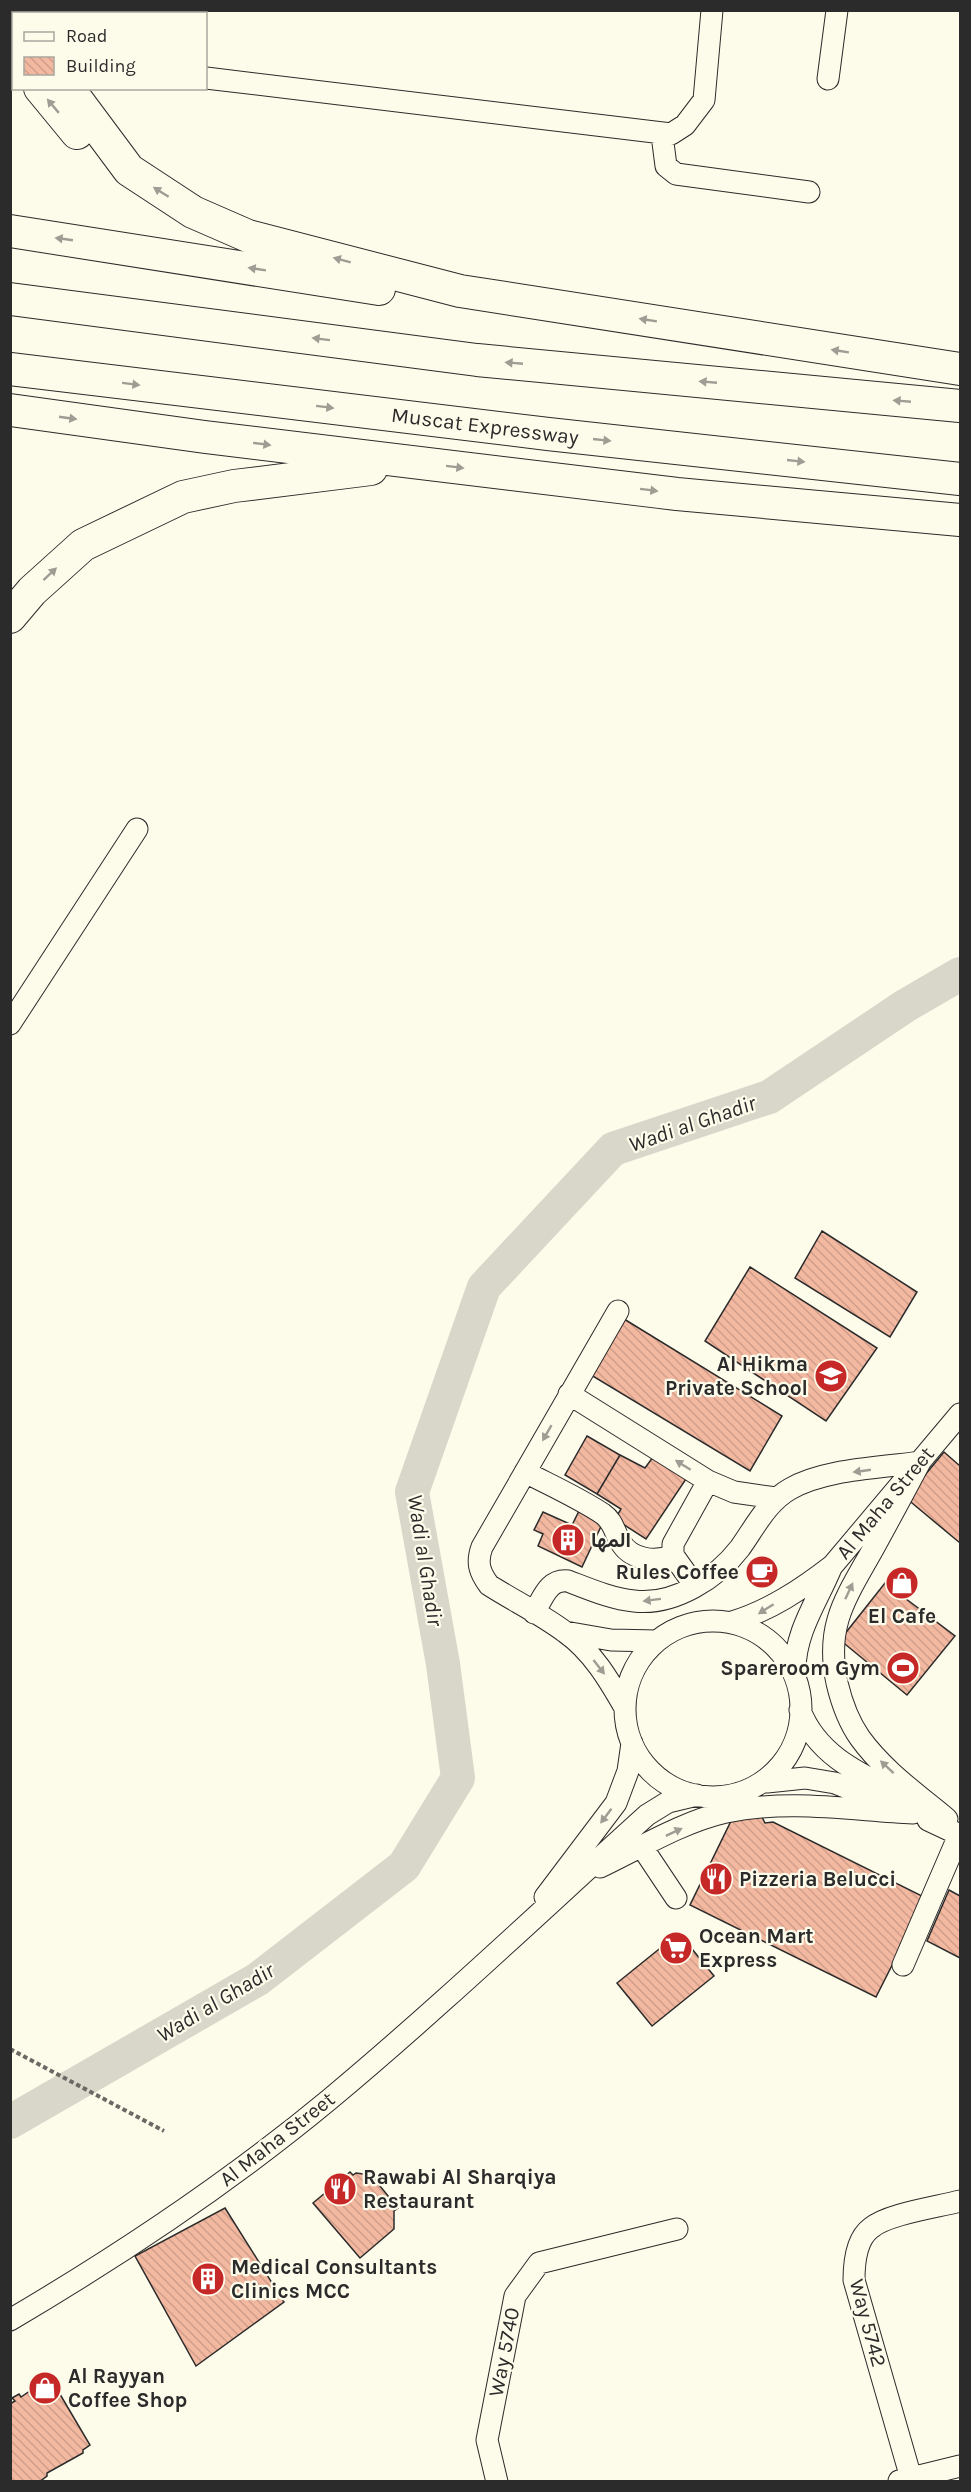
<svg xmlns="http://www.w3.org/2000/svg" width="971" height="2492" viewBox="0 0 971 2492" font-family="Karla,Vazirmatn,sans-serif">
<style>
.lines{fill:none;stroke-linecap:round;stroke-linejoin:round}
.river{stroke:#d8d7c9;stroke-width:34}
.building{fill:url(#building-back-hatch);stroke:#2b2b2b;stroke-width:1.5}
.minor-casing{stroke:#2b2b2b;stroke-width:23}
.highway-casing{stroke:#2b2b2b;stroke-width:34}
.path{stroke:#6a6964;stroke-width:4;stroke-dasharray:4.5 3;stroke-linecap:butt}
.minor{stroke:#fdfbea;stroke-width:21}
.highway{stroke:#fdfbea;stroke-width:32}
.oneway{fill:#9e9d94}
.labels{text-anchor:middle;stroke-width:4.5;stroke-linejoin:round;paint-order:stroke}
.street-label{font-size:21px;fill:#2b2b2b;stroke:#fdfbea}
.poi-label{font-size:21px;font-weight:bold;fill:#2b2b2b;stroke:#fdfbea;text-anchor:start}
.water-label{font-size:22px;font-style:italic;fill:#2b2b2b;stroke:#fdfbea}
</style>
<defs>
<pattern id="building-back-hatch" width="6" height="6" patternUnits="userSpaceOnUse" patternTransform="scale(1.5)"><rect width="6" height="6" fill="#f2b8a0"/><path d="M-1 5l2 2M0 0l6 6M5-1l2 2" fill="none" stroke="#d09e8a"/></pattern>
</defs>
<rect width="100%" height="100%" fill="#fdfbea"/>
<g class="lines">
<path class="river" d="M10 2122 258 1979 404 1866 458 1778 443 1664 412 1492 484 1287 613 1149 769 1097 905 1006 960 974"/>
</g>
<path class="building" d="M822 1231 917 1292 890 1337 795 1278Z
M750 1267 877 1348 826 1421 705 1341Z
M624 1319 782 1416 750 1471 591 1375Z
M587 1436 620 1455 597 1494 565 1475Z
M944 1452 960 1466V1543L906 1498Z
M620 1455 645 1468 653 1457 686 1479 646 1539 615 1519 621 1509 597 1494Z
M580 1509 604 1520 582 1567 538 1546 543 1534 534 1530 543 1512 572 1525Z
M885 1583 955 1636 907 1695 840 1640Z
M762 1817 765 1823 773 1822 926 1898 876 1997 690 1905 732 1819Z
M949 1890 960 1896V1958L927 1941Z
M679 1933 714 1976 652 2026 617 1983Z
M350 2172 353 2175 356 2173 371 2175 398 2208 394 2211V2229L360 2258 313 2203Z
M225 2208 284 2302 196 2366 135 2256Z
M51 2379 90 2445 83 2450V2453L47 2473V2476L39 2482H10V2404L15 2401 12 2398 19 2394 21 2397 34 2388V2385Z"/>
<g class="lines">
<defs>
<path id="minor" d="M206 78 671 134 685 125 704 100 712 10
M828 79 837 10
M662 135 666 166 676 174 809 192
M10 1024 137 829
M618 1311 482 1547C476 1563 480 1573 489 1585 514 1601 541 1614 565 1632 592 1651 609 1680 625 1708
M569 1394 708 1481 734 1492 776 1498
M920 1462C904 1492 888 1522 872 1551 845 1599 825 1626 837 1683 842 1704 848 1721 860 1738 883 1770 917 1794 947 1819
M525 1472C550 1485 579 1498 603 1514 613 1521 614 1531 620 1541 630 1560 656 1563 673 1555
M695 1586 673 1555V1544L708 1481
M534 1613C543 1598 548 1579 568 1581 589 1589 612 1599 634 1601 674 1606 717 1578 740 1548 755 1527 767 1502 790 1489 824 1469 880 1468 920 1462
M625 1709a88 88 0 1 1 176 0a88 88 0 1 1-176 0Z
M732 1622C769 1611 802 1589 833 1565L960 1414
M565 1632 611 1640 657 1641
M795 1670C795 1632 817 1602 831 1568
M800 1710C818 1758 865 1776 908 1798
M767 1782 805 1778 835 1783 896 1807
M928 1820 960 1835
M642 1847 676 1898
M600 1867C640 1848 682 1822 726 1812 788 1799 851 1810 913 1813
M545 1897 616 1803 628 1771 632 1743
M903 1965 959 1835
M10 2320C122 2254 230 2182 330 2099 439 2008 542 1910 647 1815L668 1802 697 1795
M911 2478 854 2280C854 2263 856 2239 871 2228 887 2214 938 2207 960 2201
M899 2481 960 2466
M497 2482 487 2440 515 2296 539 2263 677 2229"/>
<path id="highway" d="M15 10 16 14
M10 47 14 52
M40 88 77 133
M68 88 129 170 193 212 248 236 460 291 960 369
M10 231 379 289
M10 299 477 360 960 406
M10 369 548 434 960 479
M10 410 205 437 677 494 960 520
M10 617 32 591 83 545 183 497 234 486 371 469"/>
</defs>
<use href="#minor" class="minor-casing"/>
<use href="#highway" class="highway-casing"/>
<path class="path" d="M10 2049 164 2131"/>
<use href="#minor" class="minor"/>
<use href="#highway" class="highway"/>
</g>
<defs><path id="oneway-solid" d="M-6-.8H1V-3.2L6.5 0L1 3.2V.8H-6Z" transform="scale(1.5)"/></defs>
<g class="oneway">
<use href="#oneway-solid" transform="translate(53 106) rotate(-130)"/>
<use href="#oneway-solid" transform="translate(161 192) rotate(-148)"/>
<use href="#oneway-solid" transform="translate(64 239) rotate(-172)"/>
<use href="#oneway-solid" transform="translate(342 260) rotate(-165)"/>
<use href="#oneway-solid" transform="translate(257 269) rotate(-171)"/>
<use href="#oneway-solid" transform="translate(648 320) rotate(-171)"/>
<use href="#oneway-solid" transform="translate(321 339) rotate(-173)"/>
<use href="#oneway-solid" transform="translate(840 351) rotate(-171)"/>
<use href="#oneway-solid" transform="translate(514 363) rotate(-175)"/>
<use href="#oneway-solid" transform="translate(708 382) rotate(-175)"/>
<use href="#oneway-solid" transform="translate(131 384) rotate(7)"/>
<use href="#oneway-solid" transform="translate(902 401) rotate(-175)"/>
<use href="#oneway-solid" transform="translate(325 407) rotate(7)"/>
<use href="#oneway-solid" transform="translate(68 418) rotate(8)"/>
<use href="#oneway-solid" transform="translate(602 440) rotate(6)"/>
<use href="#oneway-solid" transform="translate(262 444) rotate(7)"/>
<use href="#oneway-solid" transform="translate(796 461) rotate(6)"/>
<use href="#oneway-solid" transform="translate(455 467) rotate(7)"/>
<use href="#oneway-solid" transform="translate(649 490) rotate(7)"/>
<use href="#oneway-solid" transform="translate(50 574) rotate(-43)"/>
<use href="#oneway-solid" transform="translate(547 1433) rotate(120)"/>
<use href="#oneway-solid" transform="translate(683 1465) rotate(-148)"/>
<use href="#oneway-solid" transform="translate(862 1471) rotate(172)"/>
<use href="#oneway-solid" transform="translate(849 1591) rotate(-65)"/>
<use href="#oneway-solid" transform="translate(652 1600) rotate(173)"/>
<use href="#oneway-solid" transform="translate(766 1609) rotate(148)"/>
<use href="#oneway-solid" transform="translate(599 1667) rotate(52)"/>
<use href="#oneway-solid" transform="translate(887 1767) rotate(-137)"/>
<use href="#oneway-solid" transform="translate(606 1816) rotate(127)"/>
<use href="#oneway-solid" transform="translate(674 1832) rotate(-25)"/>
</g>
<defs>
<symbol id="school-disc" viewBox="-11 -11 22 22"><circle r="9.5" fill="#c62828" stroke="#fdfbea"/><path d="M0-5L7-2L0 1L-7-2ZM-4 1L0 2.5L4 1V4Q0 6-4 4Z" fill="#fff"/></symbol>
<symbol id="building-disc" viewBox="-11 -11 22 22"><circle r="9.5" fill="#c62828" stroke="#fdfbea"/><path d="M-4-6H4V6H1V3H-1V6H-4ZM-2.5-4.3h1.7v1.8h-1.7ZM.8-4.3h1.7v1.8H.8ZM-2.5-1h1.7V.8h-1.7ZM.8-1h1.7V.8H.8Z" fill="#fff"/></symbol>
<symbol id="cafe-disc" viewBox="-11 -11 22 22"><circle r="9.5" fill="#c62828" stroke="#fdfbea"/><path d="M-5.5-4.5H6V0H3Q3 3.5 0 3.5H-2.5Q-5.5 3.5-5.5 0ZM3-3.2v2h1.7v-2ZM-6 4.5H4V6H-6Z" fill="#fff"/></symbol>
<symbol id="shop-disc" viewBox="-11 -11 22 22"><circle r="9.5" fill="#c62828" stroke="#fdfbea"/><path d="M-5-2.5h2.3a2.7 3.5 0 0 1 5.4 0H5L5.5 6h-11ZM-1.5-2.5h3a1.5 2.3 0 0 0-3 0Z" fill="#fff"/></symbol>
<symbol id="stadium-disc" viewBox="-11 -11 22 22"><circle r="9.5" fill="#c62828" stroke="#fdfbea"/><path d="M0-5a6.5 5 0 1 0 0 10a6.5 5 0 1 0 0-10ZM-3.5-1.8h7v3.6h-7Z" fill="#fff"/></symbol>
<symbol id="restaurant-disc" viewBox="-11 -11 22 22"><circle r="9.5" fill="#c62828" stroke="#fdfbea"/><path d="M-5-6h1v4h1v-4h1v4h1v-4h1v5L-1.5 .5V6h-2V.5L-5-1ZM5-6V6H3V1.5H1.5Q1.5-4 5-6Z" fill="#fff"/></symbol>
<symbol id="supermarket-disc" viewBox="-11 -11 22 22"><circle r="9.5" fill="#c62828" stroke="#fdfbea"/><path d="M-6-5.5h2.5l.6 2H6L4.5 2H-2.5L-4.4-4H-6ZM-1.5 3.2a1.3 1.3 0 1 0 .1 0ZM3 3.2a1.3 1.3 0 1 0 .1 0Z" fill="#fff"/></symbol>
</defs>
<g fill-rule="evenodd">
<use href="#school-disc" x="812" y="1357" width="38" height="38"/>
<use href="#building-disc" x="549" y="1521" width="38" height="38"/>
<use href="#cafe-disc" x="743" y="1553" width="38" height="38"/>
<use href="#shop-disc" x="883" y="1564" width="38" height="38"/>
<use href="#stadium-disc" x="884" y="1649" width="38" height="38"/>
<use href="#restaurant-disc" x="697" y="1860" width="38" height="38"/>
<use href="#supermarket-disc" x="657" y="1929" width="38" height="38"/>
<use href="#restaurant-disc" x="321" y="2170" width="38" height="38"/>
<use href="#building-disc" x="189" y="2260" width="38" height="38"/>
<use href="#shop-disc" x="26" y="2369" width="38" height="38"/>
</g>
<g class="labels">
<g class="street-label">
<text transform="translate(485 426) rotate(7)" y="7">Muscat Expressway</text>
<text transform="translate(885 1503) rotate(-50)" y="7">Al Maha Street</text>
<text transform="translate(277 2139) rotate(-38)" y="7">Al Maha Street</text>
<text transform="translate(868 2323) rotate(75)" y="7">Way 5742</text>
<text transform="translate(504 2352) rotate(-79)" y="7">Way 5740</text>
</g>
<g class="poi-label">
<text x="808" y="1371" text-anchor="end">Al Hikma<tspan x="808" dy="24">Private School</tspan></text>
<text x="591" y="1547">المها</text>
<text x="739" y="1579" text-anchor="end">Rules Coffee</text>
<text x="902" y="1623" text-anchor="middle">El Cafe</text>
<text x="880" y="1675" text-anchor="end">Spareroom Gym</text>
<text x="739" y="1886">Pizzeria Belucci</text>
<text x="699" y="1943">Ocean Mart<tspan x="699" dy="24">Express</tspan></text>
<text x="363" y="2184">Rawabi Al Sharqiya<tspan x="363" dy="24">Restaurant</tspan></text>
<text x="231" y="2274">Medical Consultants<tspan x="231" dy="24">Clinics MCC</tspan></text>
<text x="68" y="2383">Al Rayyan<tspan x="68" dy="24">Coffee Shop</tspan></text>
</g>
<g class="water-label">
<text transform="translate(692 1123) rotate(-19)" y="8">Wadi al Ghadir</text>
<text transform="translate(426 1560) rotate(81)" y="8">Wadi al Ghadir</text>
<text transform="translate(215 2002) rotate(-31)" y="8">Wadi al Ghadir</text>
</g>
</g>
<rect width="971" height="2492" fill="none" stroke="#2b2b2b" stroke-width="24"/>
<rect x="12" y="12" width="195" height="78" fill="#fdfbea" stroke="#a9a89e" stroke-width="1.5"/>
<rect x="24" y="32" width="30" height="9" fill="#fdfbea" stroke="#a9a89e" stroke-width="1.5"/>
<text x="66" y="42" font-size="18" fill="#2b2b2b">Road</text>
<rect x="24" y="57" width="30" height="18" fill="url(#building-back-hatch)" stroke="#a9a89e" stroke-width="1.5"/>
<text x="66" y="72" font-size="18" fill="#2b2b2b">Building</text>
</svg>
